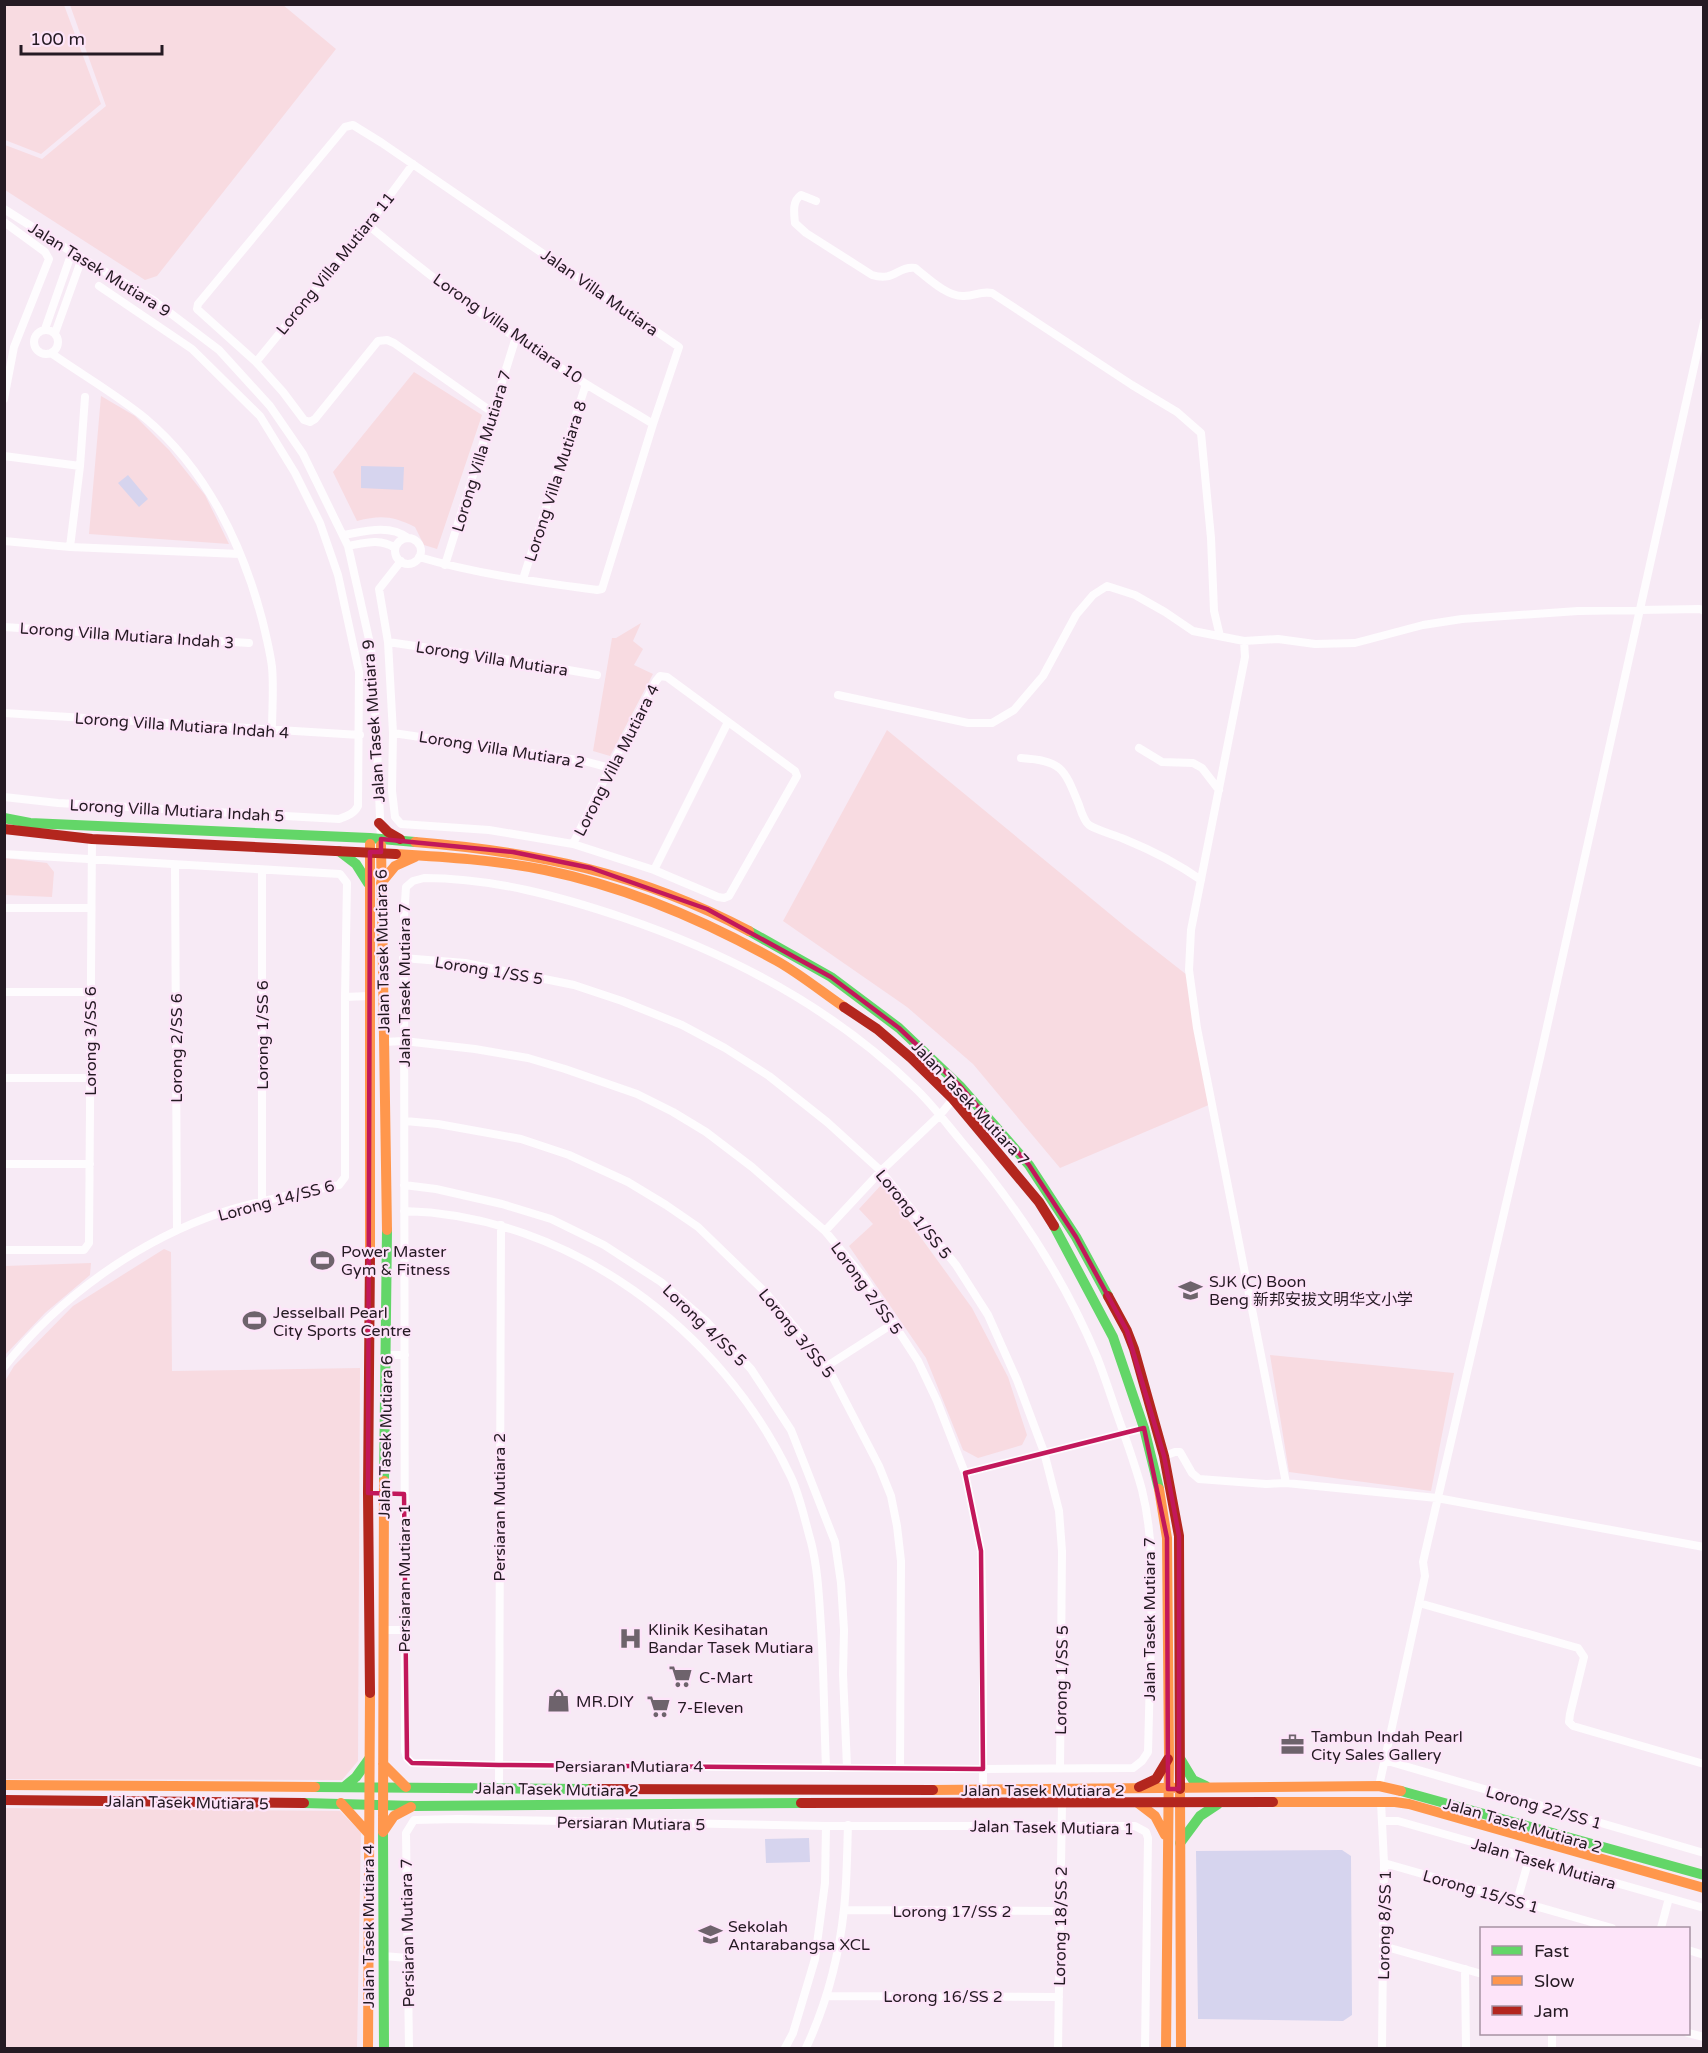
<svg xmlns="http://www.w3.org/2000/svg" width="1708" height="2053" viewBox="0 0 1708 2053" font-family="'Varela Round','Noto Sans SC',sans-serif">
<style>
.green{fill:#f8dbe1}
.water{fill:#d6d4ee}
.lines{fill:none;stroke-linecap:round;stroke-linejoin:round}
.street{stroke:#fefcfe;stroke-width:8}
.fast{stroke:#63d668;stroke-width:10}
.slow{stroke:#ff974d;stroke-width:10}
.jam{stroke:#b3261e;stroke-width:10}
.marked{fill:none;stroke:#c2185b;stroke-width:4.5;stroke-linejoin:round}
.labels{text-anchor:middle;stroke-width:4.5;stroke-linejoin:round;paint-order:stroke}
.street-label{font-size:16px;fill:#251a23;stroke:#fde4f9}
.poi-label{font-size:16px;fill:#251a23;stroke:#fde4f9;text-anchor:start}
</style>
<rect width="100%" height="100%" fill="#f7eaf5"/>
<path class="green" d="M4 5H64L101 104 41 154 5 140Z
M70 5H283L336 49 157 276 145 280 5 190V145L42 159 106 106Z
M414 372 482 415 437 549 424 545 415 527C392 516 382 515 357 521L333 472Z
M101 396 135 416 169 450 205 495 229 544 89 534Z
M641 623 633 641 643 649 634 665 653 674 610 756 593 751 612 638H616Z
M887 730 1127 928 1187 975 1211 1104 1060 1168 973 1064 907 1007 783 921Z
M5 858 47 863 54 872 52 897 5 895Z
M882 1184 972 1308 1008 1377 1027 1435 1022 1445 978 1458 963 1450 926 1358 849 1246 873 1224 859 1209Z
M164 1249 171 1252 172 1371 360 1368 358 1761 342 1780 5 1779V1381L14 1366 73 1306Z
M91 1263 90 1275 45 1313 5 1355V1266Z
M1270 1355 1454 1373 1431 1491 1289 1472Z
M5 1808 340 1811 361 1832 357 2048H5Z"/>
<path class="water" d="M361 466 404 467 403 490 361 488Z
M128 475 148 499 139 507 118 483Z
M809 1838 810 1862 766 1863 765 1839Z
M1342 1850 1351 1856 1352 2015 1343 2021 1198 2019 1196 1851Z"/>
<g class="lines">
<path class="street" d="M816 201 801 195C792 201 794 213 795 223L806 233 872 275C895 282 897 266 915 268 928 278 947 297 964 296 976 296 979 291 992 293L1132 385 1177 412 1201 433 1211 538 1214 611 1220 636
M4 209 72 252 153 300 219 350 270 406 303 454 348 546 371 648 376 726 381 839
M4 222 45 252 49 259 14 347 4 399
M368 225C435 281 512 338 586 384 608 398 631 410 653 424
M45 329 72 252
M34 342a12 12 0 1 1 24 0a12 12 0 1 1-24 0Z
M55 333 82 258
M51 353C81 374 117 395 145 418 205 468 242 543 262 619 266 635 270 651 272 667 274 688 272 710 272 731
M256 362 368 225 413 164
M4 456 80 466
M344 535C365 531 390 524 408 538
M395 551a13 13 0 1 1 26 0a13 13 0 1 1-26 0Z
M4 541 70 547 240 554
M348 546C365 543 380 538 395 548
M70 547 80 466 85 397
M419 557C476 574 538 582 597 590L602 589 653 424 679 347 382 143 353 125 345 127 198 304 197 309 256 362 283 392 304 420 310 422 315 419 378 341 387 340 394 343 492 412
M401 561 379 589 388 642 393 733 392 791 395 817 401 824 489 830 573 844 654 870 718 897 724 898 729 896 797 776 795 771 667 677 660 676 656 681 610 768 573 844
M445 565 516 337
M523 579 586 384
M4 627 249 643
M1244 641 1245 657 1191 930 1189 970 1197 1028 1286 1483 1437 1498 1704 1547
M388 642 511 660 597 675
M838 695 968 723H992L1014 710 1043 676 1076 615 1093 595 1107 586 1135 595 1165 612 1193 631 1244 641 1278 639 1315 644 1355 643 1423 625 1462 619 1578 611 1700 609 1704 611
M4 713 360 735
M393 733 584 761 610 768
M1139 748 1162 762 1193 763 1202 768 1219 790
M1021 758C1062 761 1064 768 1079 805 1081 811 1084 821 1089 825 1096 830 1115 835 1124 839 1151 850 1177 863 1201 880
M4 797 58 803 339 819C347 816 354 814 358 806L359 672 338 575 320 523 295 473 260 416 192 349 99 286
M4 854 340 874 347 883 345 997V1177L339 1185C300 1193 260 1200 223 1212 139 1240 59 1297 4 1367
M175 866 177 1230
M262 870V1201
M654 870 728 722
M424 878C492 878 559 896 624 918 730 954 834 1009 915 1088 932 1104 946 1123 961 1141 1016 1205 1064 1278 1097 1357 1104 1375 1110 1393 1116 1411 1125 1437 1135 1464 1142 1490 1154 1538 1152 1588 1151 1637 1150 1675 1149 1714 1148 1752L1142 1761 1133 1768 983 1769 499 1765 412 1763 407 1758 405 1751 404 917 406 887 413 881Z
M4 908H91
M403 958 465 963 574 985 622 1001 682 1025 725 1048 769 1076 827 1122 881 1171 956 1265 988 1315 1017 1380 1044 1452 1059 1511 1062 1551 1060 1767
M4 992H90
M345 997 369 996
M384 1042 404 1041 475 1049 528 1058 565 1069 637 1094 673 1112 706 1132 752 1167 825 1231 864 1278 918 1361 937 1401 965 1473 981 1551 983 1616V1790
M4 1078H90
M405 1121 438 1124 521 1139 569 1155 628 1182 666 1205 698 1227 766 1293 827 1366 879 1466 891 1496 897 1526 901 1561 900 1767
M4 1164H90
M404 1185 436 1189 502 1204 551 1219 604 1245 661 1282 706 1321 751 1369 791 1430 835 1542 841 1583 844 1630 843 1674 847 1767
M404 1211C569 1215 722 1330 791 1477 800 1496 805 1521 811 1542 818 1569 819 1598 821 1627 824 1673 824 1720 826 1767
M825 1231 881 1171 940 1115 953 1099
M4 1250H84L89 1243 92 839
M386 1355H405
M827 1366 894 1323
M1164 1456 1175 1452H1180L1192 1473 1199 1479 1266 1484 1286 1483
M965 1473 1144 1428
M1419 1603 1578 1648 1584 1657 1570 1714 1569 1722 1573 1726 1704 1764
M383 1630H404
M1384 1760 1704 1853
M1379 1786 1425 1576 1423 1562 1542 1049 1704 322
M499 1789 501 1225
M1381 1802 1384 1863 1382 2048
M1383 1821H1398L1704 1908
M1384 1863 1612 1928
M1517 1901 1529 1859
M844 1910 1060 1911
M1661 1928 1669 1898
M1383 1946 1482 1974
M1688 1950 1704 1955
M383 1956 408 1958
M1465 1969 1466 2048
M826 1996 1059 1997
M1688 2033 1704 2037
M1552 2034V2048
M409 2048 406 1833 414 1820 458 1819 826 1826H1135L1146 1832 1148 1838 1145 2048
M785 2048 793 2033 815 1959 825 1883 826 1826
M806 2048C826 2005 839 1957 844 1909 847 1882 847 1853 848 1825
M1058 2048 1062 1804"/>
<path class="fast" d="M4 818 30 823 370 838 415 842
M339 851 356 864 368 883
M749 931 831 977 899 1028 960 1086 1029 1165 1076 1237 1108 1296
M1054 1226 1113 1337 1144 1428 1159 1489
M384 1481 387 1230
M1181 1760 1193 1780 1206 1786
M315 1787 591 1789
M344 1787 356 1777 369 1759
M1401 1791 1704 1875
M304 1803 414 1806 801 1803
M383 1829 384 2048
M1180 1843 1200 1816 1218 1804"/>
<path class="slow" d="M415 842C537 852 640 873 749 931
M381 845 387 1230
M396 854C446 857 496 860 545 870 627 887 704 920 777 961 800 974 822 992 844 1007
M381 883 395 866 415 857
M370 1254V844
M1159 1489 1167 1538 1169 1757 1166 2048
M383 1764 406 1787
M4 1785 315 1787
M1180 1789 1181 2048
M933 1790 1379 1786 1401 1791
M1273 1802H1395L1409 1804 1704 1888
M341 1803 369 1834
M1138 1803 1155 1816 1165 1835
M383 1829 384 1481
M383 1832 394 1816 411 1807
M368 2048 370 1693"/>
<path class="jam" d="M379 823 388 832 400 839
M4 829 92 839 396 854
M844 1007 877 1029 911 1058 953 1099 1039 1202 1054 1226
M1108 1296 1127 1331 1134 1349 1164 1456 1179 1536 1180 1789
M370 1693 368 1493 370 1254
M1139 1787 1156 1779 1168 1759
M591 1789 933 1790
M4 1800 304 1803
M801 1803 1273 1802"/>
</g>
<path class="marked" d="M381 839 513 852 591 868 707 909 831 977 899 1028 960 1086 1029 1165 1076 1237 1127 1331 1164 1456 1179 1536V1789H1168L1167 1538 1144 1428 965 1473 981 1551 983 1769 499 1765 412 1763 407 1758 404 1494 368 1493 370 852H381Z"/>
<defs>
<symbol id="stadium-bare" viewBox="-9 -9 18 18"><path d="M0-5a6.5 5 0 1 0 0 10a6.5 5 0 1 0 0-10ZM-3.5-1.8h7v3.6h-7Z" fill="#6e636c" stroke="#fde4f9" stroke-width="2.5" paint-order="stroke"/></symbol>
<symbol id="school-bare" viewBox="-9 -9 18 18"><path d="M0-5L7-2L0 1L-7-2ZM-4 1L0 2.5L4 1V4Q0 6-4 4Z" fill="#6e636c" stroke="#fde4f9" stroke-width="2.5" paint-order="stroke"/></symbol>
<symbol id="hospital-bare" viewBox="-9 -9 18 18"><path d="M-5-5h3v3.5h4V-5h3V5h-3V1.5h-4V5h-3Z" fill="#6e636c" stroke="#fde4f9" stroke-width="2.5" paint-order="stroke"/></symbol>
<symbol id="supermarket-bare" viewBox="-9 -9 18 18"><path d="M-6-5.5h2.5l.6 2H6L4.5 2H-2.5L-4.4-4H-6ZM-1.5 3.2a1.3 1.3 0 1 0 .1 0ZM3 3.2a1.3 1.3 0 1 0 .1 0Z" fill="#6e636c" stroke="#fde4f9" stroke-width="2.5" paint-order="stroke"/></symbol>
<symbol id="shop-bare" viewBox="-9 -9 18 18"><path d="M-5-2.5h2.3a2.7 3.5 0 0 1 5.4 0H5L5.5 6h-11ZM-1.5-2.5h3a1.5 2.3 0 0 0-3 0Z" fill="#6e636c" stroke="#fde4f9" stroke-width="2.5" paint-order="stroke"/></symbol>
<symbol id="office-bare" viewBox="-9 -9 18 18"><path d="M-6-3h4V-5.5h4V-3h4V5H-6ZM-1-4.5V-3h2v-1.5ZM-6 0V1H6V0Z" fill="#6e636c" stroke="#fde4f9" stroke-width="2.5" paint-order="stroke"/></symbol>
</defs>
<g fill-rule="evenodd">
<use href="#stadium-bare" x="306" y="1244" width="33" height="33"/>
<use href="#school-bare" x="1174" y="1274" width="33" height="33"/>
<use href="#stadium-bare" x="238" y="1304" width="33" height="33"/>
<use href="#hospital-bare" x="614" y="1622" width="33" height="33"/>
<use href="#supermarket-bare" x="664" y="1660" width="33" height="33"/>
<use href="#shop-bare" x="542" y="1684" width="33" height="33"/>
<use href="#supermarket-bare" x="642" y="1690" width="33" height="33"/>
<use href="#office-bare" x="1276" y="1728" width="33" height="33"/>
<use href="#school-bare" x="694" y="1918" width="33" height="33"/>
</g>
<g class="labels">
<g class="street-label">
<text transform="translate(335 263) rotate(-51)" y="6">Lorong Villa Mutiara 11</text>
<text transform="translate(100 269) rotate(32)" y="6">Jalan Tasek Mutiara 9</text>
<text transform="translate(600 292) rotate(35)" y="6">Jalan Villa Mutiara</text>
<text transform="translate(508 328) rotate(35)" y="6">Lorong Villa Mutiara 10</text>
<text transform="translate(481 451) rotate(-73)" y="6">Lorong Villa Mutiara 7</text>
<text transform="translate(555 481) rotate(-72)" y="6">Lorong Villa Mutiara 8</text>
<text transform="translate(127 635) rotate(4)" y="6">Lorong Villa Mutiara Indah 3</text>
<text transform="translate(492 658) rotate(9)" y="6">Lorong Villa Mutiara</text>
<text transform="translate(373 721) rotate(-94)" y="6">Jalan Tasek Mutiara 9</text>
<text transform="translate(182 725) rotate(4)" y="6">Lorong Villa Mutiara Indah 4</text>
<text transform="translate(502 749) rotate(9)" y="6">Lorong Villa Mutiara 2</text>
<text transform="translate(616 760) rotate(-63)" y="6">Lorong Villa Mutiara 4</text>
<text transform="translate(177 810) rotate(3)" y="6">Lorong Villa Mutiara Indah 5</text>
<text transform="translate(382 951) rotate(-91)" y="6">Jalan Tasek Mutiara 6</text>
<text transform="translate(489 970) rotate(9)" y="6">Lorong 1/SS 5</text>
<text transform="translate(404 985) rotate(-90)" y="6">Jalan Tasek Mutiara 7</text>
<text transform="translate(262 1035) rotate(-90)" y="6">Lorong 1/SS 6</text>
<text transform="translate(90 1041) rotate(-90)" y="6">Lorong 3/SS 6</text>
<text transform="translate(176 1048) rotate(-90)" y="6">Lorong 2/SS 6</text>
<text transform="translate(971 1103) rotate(47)" y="6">Jalan Tasek Mutiara 7</text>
<text transform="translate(276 1200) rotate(-15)" y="6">Lorong 14/SS 6</text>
<text transform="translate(914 1214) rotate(51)" y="6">Lorong 1/SS 5</text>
<text transform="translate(867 1288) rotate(54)" y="6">Lorong 2/SS 5</text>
<text transform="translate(705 1325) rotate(44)" y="6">Lorong 4/SS 5</text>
<text transform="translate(797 1333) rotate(51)" y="6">Lorong 3/SS 5</text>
<text transform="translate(385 1437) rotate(-89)" y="6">Jalan Tasek Mutiara 6</text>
<text transform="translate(499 1507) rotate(-90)" y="6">Persiaran Mutiara 2</text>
<text transform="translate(404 1578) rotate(-90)" y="6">Persiaran Mutiara 1</text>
<text transform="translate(1149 1619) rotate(-90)" y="6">Jalan Tasek Mutiara 7</text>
<text transform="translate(1061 1680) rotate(-89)" y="6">Lorong 1/SS 5</text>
<text x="629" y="1772">Persiaran Mutiara 4</text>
<text transform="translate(557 1789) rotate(1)" y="6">Jalan Tasek Mutiara 2</text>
<text x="1043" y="1796">Jalan Tasek Mutiara 2</text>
<text transform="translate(187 1802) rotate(1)" y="6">Jalan Tasek Mutiara 5</text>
<text transform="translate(1544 1807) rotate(16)" y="6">Lorong 22/SS 1</text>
<text transform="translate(631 1823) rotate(1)" y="6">Persiaran Mutiara 5</text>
<text transform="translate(1523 1825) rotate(16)" y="6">Jalan Tasek Mutiara 2</text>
<text transform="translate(1052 1827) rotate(1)" y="6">Jalan Tasek Mutiara 1</text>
<text transform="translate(1544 1863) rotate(16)" y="6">Jalan Tasek Mutiara</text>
<text transform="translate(1481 1891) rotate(16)" y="6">Lorong 15/SS 1</text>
<text x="952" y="1917">Lorong 17/SS 2</text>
<text transform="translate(1384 1925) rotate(-89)" y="6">Lorong 8/SS 1</text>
<text transform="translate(368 1926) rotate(-90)" y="6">Jalan Tasek Mutiara 4</text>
<text transform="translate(1060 1926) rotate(-89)" y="6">Lorong 18/SS 2</text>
<text transform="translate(407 1933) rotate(-91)" y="6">Persiaran Mutiara 7</text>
<text x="943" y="2002">Lorong 16/SS 2</text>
</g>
<g class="poi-label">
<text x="341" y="1257">Power Master<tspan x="341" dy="18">Gym &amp; Fitness</tspan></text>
<text x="1209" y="1287">SJK (C) Boon<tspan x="1209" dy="18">Beng 新邦安拔文明华文小学</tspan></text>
<text x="273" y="1318">Jesselball Pearl<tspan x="273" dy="18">City Sports Centre</tspan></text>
<text x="648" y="1635">Klinik Kesihatan<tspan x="648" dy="18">Bandar Tasek Mutiara</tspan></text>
<text x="699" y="1683">C-Mart</text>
<text x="576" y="1707">MR.DIY</text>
<text x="677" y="1713">7-Eleven</text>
<text x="1311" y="1742">Tambun Indah Pearl<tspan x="1311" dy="18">City Sales Gallery</tspan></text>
<text x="728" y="1932">Sekolah<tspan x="728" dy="18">Antarabangsa XCL</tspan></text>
</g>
</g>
<rect width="1708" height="2053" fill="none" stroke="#251a23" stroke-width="12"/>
<rect x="1480" y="1927" width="210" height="108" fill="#fde4f9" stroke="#a793a3" stroke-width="1.5"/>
<rect x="1492" y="1946" width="30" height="9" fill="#63d668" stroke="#a793a3" stroke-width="1.5"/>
<text x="1534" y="1957" font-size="18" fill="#251a23">Fast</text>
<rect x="1492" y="1976" width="30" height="9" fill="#ff974d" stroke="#a793a3" stroke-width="1.5"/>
<text x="1534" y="1987" font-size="18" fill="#251a23">Slow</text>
<rect x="1492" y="2006" width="30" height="9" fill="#b3261e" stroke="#a793a3" stroke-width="1.5"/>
<text x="1534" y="2017" font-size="18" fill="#251a23">Jam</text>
<path d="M21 45v9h141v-9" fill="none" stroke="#251a23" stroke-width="3"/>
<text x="30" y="45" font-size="18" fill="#251a23" stroke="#fde4f9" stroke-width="4.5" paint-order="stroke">100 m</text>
</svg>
